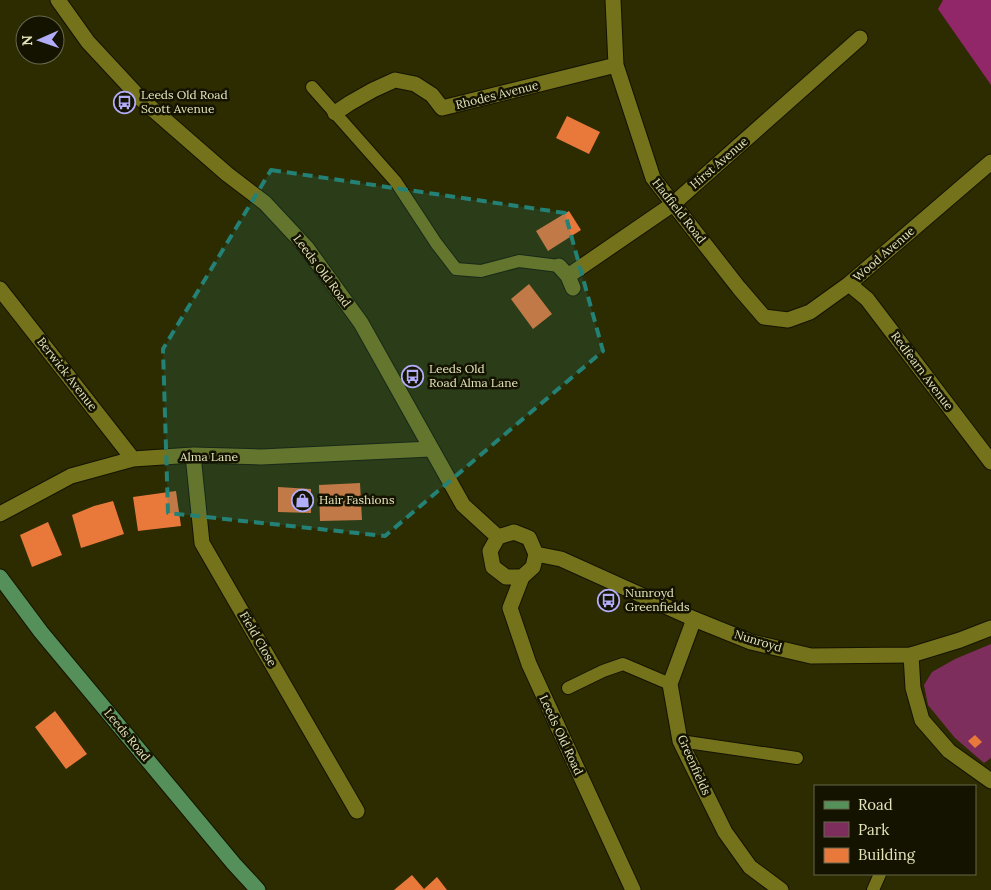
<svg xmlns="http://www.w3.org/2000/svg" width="991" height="890" viewBox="0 0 991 890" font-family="Lora,serif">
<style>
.green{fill:#7e2e5d}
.forest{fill:#912668}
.building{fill:#e9793b}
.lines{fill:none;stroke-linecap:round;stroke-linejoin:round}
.service-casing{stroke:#141300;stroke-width:14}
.minor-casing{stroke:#141300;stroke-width:17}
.tertiary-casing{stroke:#141300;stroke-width:17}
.primary-casing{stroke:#141300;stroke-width:17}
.service{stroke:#75721c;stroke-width:12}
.minor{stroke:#75721c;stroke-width:15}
.tertiary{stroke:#75721c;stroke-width:15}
.primary{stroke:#558f59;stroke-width:15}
.marked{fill:#248176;fill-opacity:0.2;stroke:#248176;stroke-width:4;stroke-dasharray:10 6;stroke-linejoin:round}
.labels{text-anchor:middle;stroke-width:5;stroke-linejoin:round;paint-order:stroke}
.poi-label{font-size:12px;fill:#e4e4bc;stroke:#141300;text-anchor:start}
.street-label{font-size:12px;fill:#e4e4bc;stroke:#141300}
</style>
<rect width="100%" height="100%" fill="#2d2b00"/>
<path class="green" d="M991 644V758L984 763 955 738 928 705 924 685 932 672 955 659Z"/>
<path class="forest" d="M943 0H991V85L938 9Z"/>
<path class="building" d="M567 116 600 132 589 154 556 138Z
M569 211 581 230 548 251 536 231Z
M529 284 552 314 533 329 511 299Z
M360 483 362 520 320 521 319 485Z
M278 487 311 489V513L278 512Z
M176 491 181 526 138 531 133 497Z
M113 501 124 534 81 548 72 515 94 506Z
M48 522 62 555 32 567 20 535Z
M55 711 87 754 66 769 35 727Z
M975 735 982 742 975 748 968 741Z
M412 875 424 889 437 877 447 890H394Z"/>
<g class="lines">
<defs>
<path id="service" d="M312 87 396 182 436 243 456 269 481 271 519 261 559 266
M568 688 603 671 623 664 670 684
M680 741 797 758
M873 890 880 874"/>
<path id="minor" d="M613 0 616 65 653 178 739 288 764 317 788 320 810 312 849 284 991 162
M335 113 350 103 373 90 395 80 415 84 432 95 442 108 616 65
M559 266 568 276 573 288
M568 276 673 204 860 38
M849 284 867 299 991 462
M0 289 133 459
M193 455 202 543 357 811
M0 514 71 476 133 459 193 455 261 457 431 449
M694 619 670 684 680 741 725 832 750 867 781 890
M911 655 913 688 922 720 949 751 991 781"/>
<path id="tertiary" d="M58 0 88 42 141 99 227 174 265 203 306 247 361 323 463 505 498 537
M514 532 529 538 536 554 533 567 522 577H506L493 567 490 551 498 537Z
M536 554 561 559 694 619 751 642 811 656 911 655 960 640 991 628
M522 577 510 608 529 664 633 890"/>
<path id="primary" d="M0 577 41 632 234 864 258 890"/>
</defs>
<use href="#service" class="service-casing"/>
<use href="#minor" class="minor-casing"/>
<use href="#tertiary" class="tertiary-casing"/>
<use href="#primary" class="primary-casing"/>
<use href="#service" class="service"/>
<use href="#minor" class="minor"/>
<use href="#tertiary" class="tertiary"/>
<use href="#primary" class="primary"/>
</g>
<path class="marked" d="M271 170 565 213 603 351 385 536 168 513 163 349Z"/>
<defs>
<symbol id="bus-ring" viewBox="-11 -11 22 22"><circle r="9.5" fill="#141300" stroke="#b2adf9" stroke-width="1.5"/><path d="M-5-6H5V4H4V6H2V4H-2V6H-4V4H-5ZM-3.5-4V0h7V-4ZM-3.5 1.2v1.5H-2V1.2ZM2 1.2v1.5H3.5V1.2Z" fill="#b2adf9"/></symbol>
<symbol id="shop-ring" viewBox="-11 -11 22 22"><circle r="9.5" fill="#141300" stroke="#b2adf9" stroke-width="1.5"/><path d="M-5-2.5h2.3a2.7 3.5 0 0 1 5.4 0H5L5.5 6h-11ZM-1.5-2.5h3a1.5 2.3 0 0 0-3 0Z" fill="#b2adf9"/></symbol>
</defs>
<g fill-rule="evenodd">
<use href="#bus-ring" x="112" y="90" width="25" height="25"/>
<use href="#bus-ring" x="400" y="364" width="25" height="25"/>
<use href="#shop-ring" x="290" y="488" width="25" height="25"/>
<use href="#bus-ring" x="596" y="588" width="25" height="25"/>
</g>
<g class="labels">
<g class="poi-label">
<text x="141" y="99">Leeds Old Road<tspan x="141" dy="14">Scott Avenue</tspan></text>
<text x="429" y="373">Leeds Old<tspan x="429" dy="14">Road Alma Lane</tspan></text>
<text x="319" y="504">Hair Fashions</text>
<text x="625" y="597">Nunroyd<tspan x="625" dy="14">Greenfields</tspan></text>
</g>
<g class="street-label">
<text transform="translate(497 95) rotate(-14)" y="4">Rhodes Avenue</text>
<text transform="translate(719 163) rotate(-41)" y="4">Hirst Avenue</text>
<text transform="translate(679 211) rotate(52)" y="4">Hadfield Road</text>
<text transform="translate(884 254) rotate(-41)" y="4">Wood Avenue</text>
<text transform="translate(322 271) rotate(53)" y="4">Leeds Old Road</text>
<text transform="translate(922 371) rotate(53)" y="4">Redfearn Avenue</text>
<text transform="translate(67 374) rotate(52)" y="4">Berwick Avenue</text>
<text x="209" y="461">Alma Lane</text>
<text transform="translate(258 639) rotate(60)" y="4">Field Close</text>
<text transform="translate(758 641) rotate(17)" y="4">Nunroyd</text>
<text transform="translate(127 735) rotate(50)" y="4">Leeds Road</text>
<text transform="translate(561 735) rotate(65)" y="4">Leeds Old Road</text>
<text transform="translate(694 765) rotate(66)" y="4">Greenfields</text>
</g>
</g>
<rect x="814" y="785" width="162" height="90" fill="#141300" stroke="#67674b"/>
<rect x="824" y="801" width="25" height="8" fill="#558f59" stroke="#67674b"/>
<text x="858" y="810" font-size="15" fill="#e4e4bc">Road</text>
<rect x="824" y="822" width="25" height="15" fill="#7e2e5d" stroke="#67674b"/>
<text x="858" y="835" font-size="15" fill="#e4e4bc">Park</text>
<rect x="824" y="848" width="25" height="15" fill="#e9793b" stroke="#67674b"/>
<text x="858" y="860" font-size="15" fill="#e4e4bc">Building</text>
<g transform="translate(40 40) rotate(268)"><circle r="24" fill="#141300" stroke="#67674b"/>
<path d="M0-4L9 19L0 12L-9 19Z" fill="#b2adf9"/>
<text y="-8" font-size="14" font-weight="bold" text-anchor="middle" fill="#e4e4bc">N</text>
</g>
</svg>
